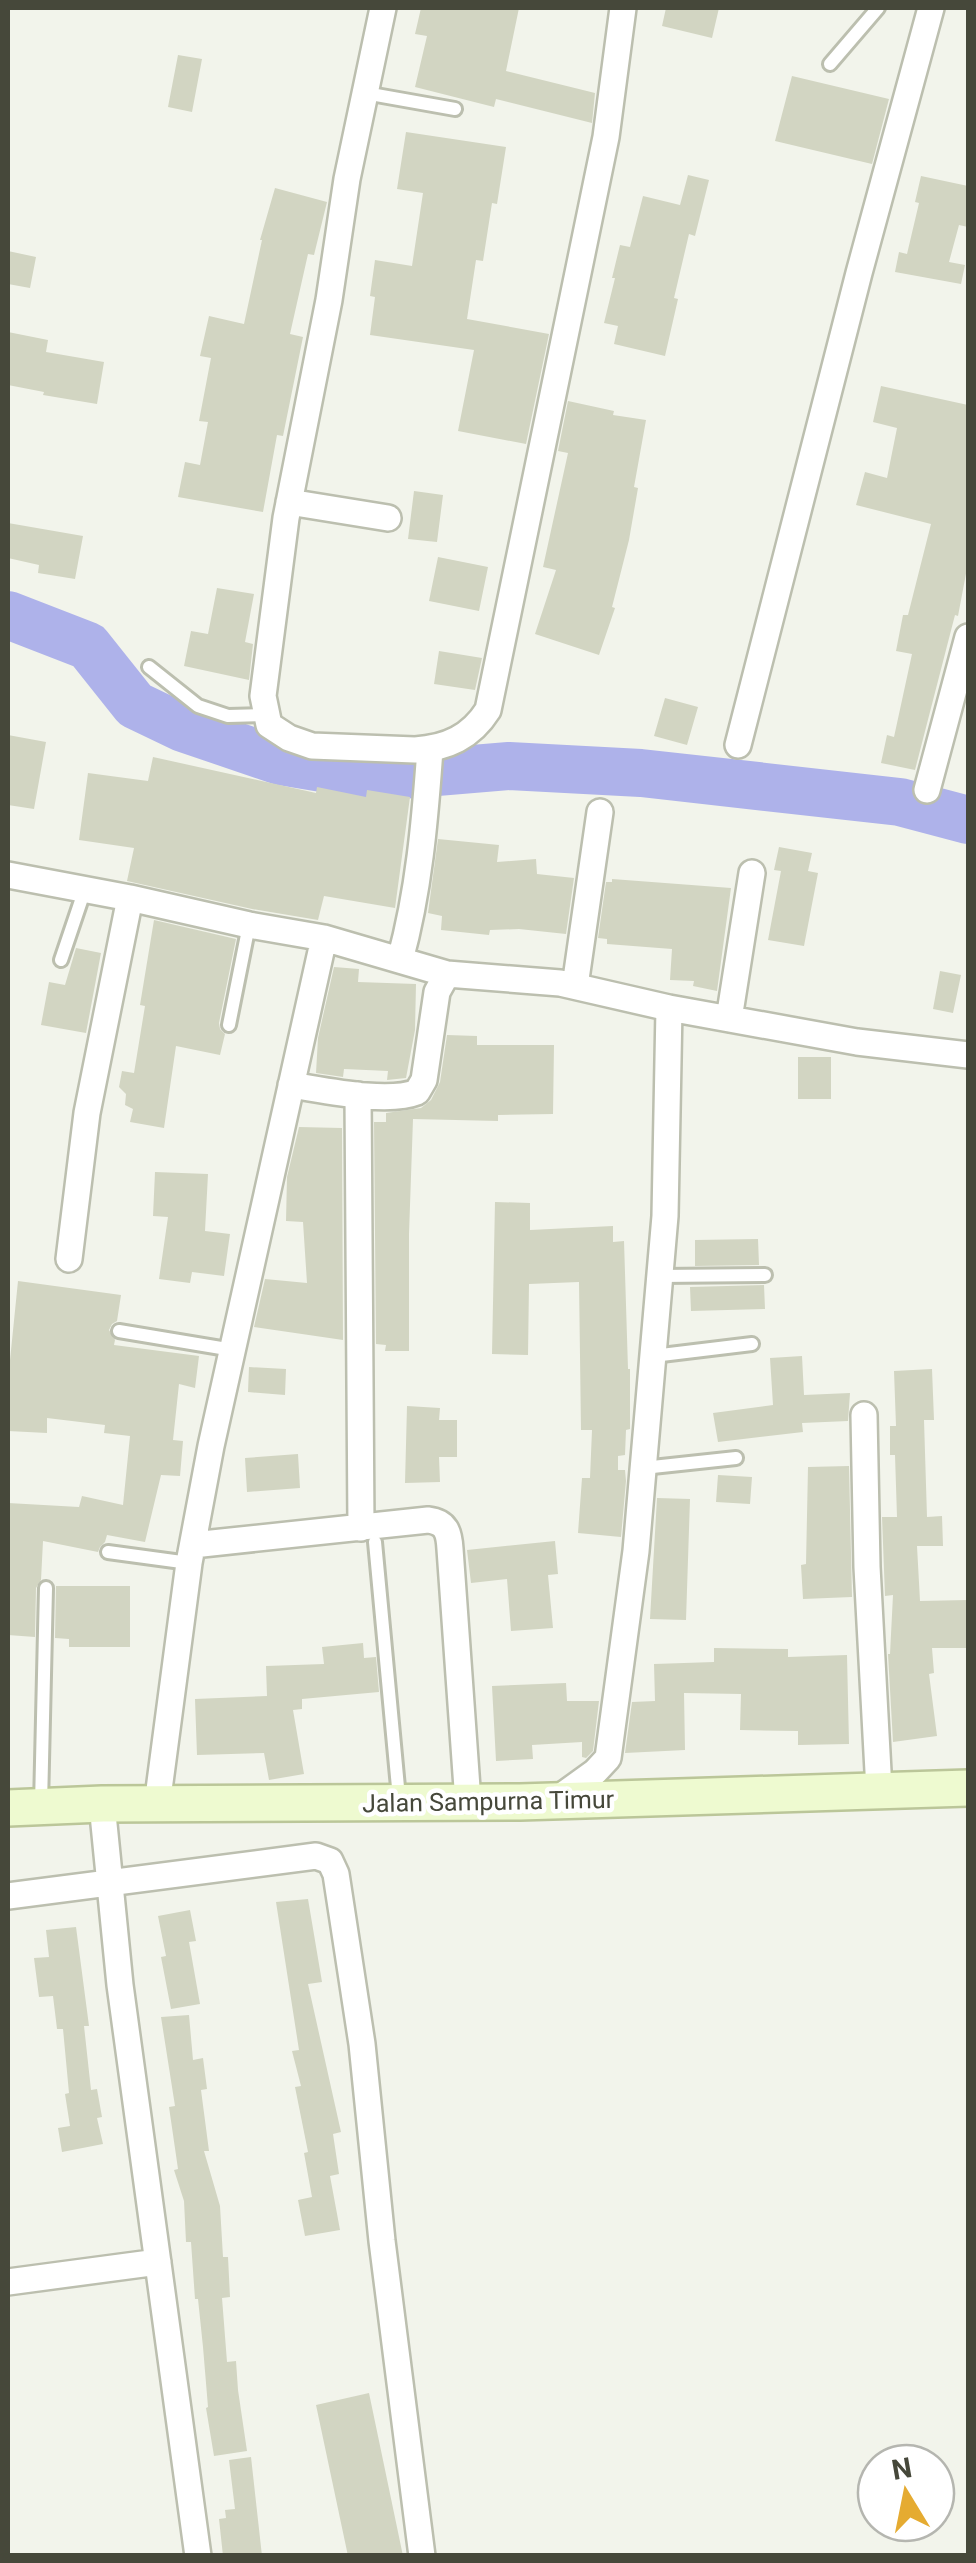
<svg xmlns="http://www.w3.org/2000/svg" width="976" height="2563" viewBox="0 0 976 2563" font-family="Roboto,sans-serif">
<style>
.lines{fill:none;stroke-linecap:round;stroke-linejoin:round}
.river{stroke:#aeb2ea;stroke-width:48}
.building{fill:#d2d5c2}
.lane-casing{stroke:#bcbfaf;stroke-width:18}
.street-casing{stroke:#bcbfaf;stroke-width:30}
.secondary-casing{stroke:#bbc699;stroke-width:40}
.lane{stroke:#fff;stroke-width:12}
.street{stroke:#fff;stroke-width:25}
.secondary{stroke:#eefad0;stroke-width:35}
.labels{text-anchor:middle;stroke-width:9;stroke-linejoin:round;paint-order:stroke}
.street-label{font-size:25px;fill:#46483a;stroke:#fff}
</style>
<rect width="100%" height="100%" fill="#f2f4eb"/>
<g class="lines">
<path class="river" d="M8 615 88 646 135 705 183 728 280 761 377 777 509 766 641 773 900 802 968 820"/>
</g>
<path class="building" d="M421 8H519L506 71 595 93 592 123 496 99 494 107 415 87 427 36 415 34Z
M666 8H719L712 38 662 26Z
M178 55 202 59 192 112 168 107Z
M792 76 889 99 872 164 775 141Z
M406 132 506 147 497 204 492 203 483 261 476 260 467 319 549 334 526 444 458 431 474 350 370 335 375 297 370 296 375 260 412 266 423 193 397 189Z
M688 175 709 180 695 236 689 234 674 298 678 299 665 356 614 344 618 326 604 323 615 278H612L620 245 630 247 643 196 680 205Z
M921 176 968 186V227L959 225 949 262 965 265 961 284 895 272 899 252 907 254 919 203 915 202Z
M275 188 327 202 314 255 308 254 290 334 303 337 283 436 277 435 263 512 178 497 185 462 200 465 208 422 199 421 211 358 200 356 209 316 244 324 262 240H260Z
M8 251 36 257 30 288 8 284Z
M8 332 48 340 46 352 104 362 97 404 43 395 44 392 8 385Z
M881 386 968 405V563L958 616 955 615 915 770 881 763 887 735 894 737 912 654 896 651 903 615H908L931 524 856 505 865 472 887 478 897 428 873 422Z
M568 401 614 411 613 415 646 420 634 487 638 488 629 540 612 607 615 608 599 655 535 634 556 570 543 567 568 453 558 451Z
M414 491 443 495 437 542 408 539Z
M8 523 83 536 75 579 38 573 39 565 8 558Z
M438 557 488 567 479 611 429 601Z
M217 588 254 594 245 642 253 644 249 680 184 666 191 631 208 634Z
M439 651 482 658 475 690 434 684Z
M665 698 698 707 687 745 654 736Z
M8 735 46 742 34 809 8 805Z
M153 757 316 793 317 787 366 797 367 790 410 797 395 908 324 896 318 920 252 909 127 881 134 848 79 840 88 773 148 781Z
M438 839 499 845 497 862 536 859 537 874 574 878 566 934 519 929 490 930 489 935 441 930 442 916 428 913Z
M779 847 812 853 808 871 818 873 804 946 768 940 781 871 774 870Z
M612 879 731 888 717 991 693 986 694 981 670 980 672 949 607 944V939L598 938 606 882H612Z
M154 920 236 939 219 1023 220 1029 225 1034 220 1055 176 1046 164 1128 130 1122 133 1109 125 1105 126 1094 119 1087 122 1071 134 1073 145 1006 140 1005Z
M76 948 101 953 86 1033 41 1025 49 982 65 985Z
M334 967 359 969 358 982 416 984 415 1030 406 1078 387 1080 388 1071 344 1069 343 1077 316 1073 318 1038Z
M940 971 961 975 953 1013 933 1009Z
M447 1035 477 1036V1045H554L553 1114 498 1115V1121L413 1119 409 1234V1351H385L386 1345 376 1344 374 1122H386V1113L421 1108 431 1100 440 1082Z
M798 1057H831V1099H798Z
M299 1127 342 1128 343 1340 254 1327 265 1279 307 1283 303 1222 286 1221 287 1177Z
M155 1172 208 1174 205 1231 230 1234 224 1276 192 1272 190 1283 159 1279 168 1217 153 1216Z
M495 1202 530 1203V1230L613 1226V1242L624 1241 628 1369H630V1429L626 1430 625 1455 618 1456V1470H625L626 1481 621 1537 578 1533 582 1478H590L592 1430H581L579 1282 529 1284 528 1355 492 1354Z
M758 1239 759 1265 695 1266V1240Z
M18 1281 121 1295 117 1321 112 1324 109 1330 115 1340 114 1345 199 1356 195 1388 179 1384 173 1440 183 1441 180 1476 161 1475 145 1542 107 1535 105 1542 100 1547 98 1552 43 1541 41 1580 36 1588 35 1637 8 1635V1503L79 1507 82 1496 123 1505 130 1436 104 1433 105 1425 47 1418V1433L8 1431V1370H9Z
M764 1285 765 1309 691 1311 690 1287Z
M802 1356 804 1395 850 1393 848 1421 802 1423 803 1432 718 1442 713 1413 773 1405 770 1358Z
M249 1367 286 1369 285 1395 248 1392Z
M932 1369 934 1420H924L927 1517 942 1516 943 1546H917L920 1601 968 1600V1648H932L934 1673 929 1674 937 1736 893 1742 888 1654H890L893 1595 885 1596 882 1517H897L895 1455H890V1426H896L894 1371Z
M407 1406 440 1408 439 1420H457V1457H439L440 1482 405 1483Z
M298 1454 300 1488 247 1492 245 1458Z
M849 1466 852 1597 803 1599 801 1565 806 1564 808 1467Z
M718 1475 752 1477 750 1504 716 1502Z
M657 1498 690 1499 686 1620 650 1619Z
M555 1541 558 1574 548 1575 553 1628 511 1631 507 1579 471 1583 467 1550Z
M56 1586H130V1647H69V1639L55 1638Z
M363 1643 364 1658 376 1657 379 1692 302 1699V1709L293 1710 304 1774 269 1780 264 1753 197 1755 195 1699 267 1696 266 1666 324 1664 322 1647Z
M714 1648 788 1649V1657L847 1655 849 1744 798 1745V1731L740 1730 741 1694 684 1693 685 1750 625 1753 632 1702 655 1701 654 1664 714 1662Z
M566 1683 567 1701H599L593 1751 586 1758 582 1757V1742L532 1745 533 1759 496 1761 492 1686Z
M308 1899 322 1982 308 1984 341 2132 333 2134 339 2174 330 2176 340 2230 305 2236 298 2200 312 2197 304 2153 308 2152 295 2087 301 2086 292 2051 299 2050 276 1902Z
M190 1910 196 1941 189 1942 200 2004 171 2009 161 1957 166 1956 158 1916Z
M76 1927 89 2026H84L91 2090 97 2089 102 2117 97 2118 103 2144 62 2152 58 2128 70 2126 65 2094 69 2093 63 2029H57L53 1996 39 1997 34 1958 49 1957 46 1930Z
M189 2015 193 2060 203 2058 207 2089 201 2090 209 2151H204L220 2206 223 2257H228L230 2297 222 2298 227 2362 236 2361 238 2390 247 2451 214 2456 206 2408 208 2407 203 2347 198 2299H195L191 2242H186L184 2201 174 2170 178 2169 169 2107 175 2106 161 2017Z
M369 2393 403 2556H348L316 2405Z
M251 2457 262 2556H223L219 2519 226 2518 225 2510 235 2509 229 2460Z"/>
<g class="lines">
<defs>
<path id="lane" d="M830 64 878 8
M365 93 455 109
M149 667 198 706 228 716 266 715
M61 960 85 889
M229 1025 249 925
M660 1276 765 1275
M119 1331 233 1350
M653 1356 752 1344
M643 1468 736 1458
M375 1542 399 1798
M108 1552 189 1563
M41 1805 46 1588"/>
<path id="street" d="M383 8 347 179 329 300 286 518 263 696 269 725 289 738 312 746 415 750C447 748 471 737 488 710L606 137 623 8
M289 502 388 518
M738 745 859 273 931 8
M927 790 968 637
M8 875 130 898 249 925 324 938 447 974 560 983 669 1008 857 1042 968 1055
M400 960C419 891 425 820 430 749
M575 986 600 812
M729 1019 752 873
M291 1085C324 1090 387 1104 417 1092L424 1080 437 992 447 974
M358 1095 361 1528
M69 1259 87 1113 130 898
M864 1415 867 1567 879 1790
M193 1545 428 1520C446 1522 449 1532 450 1549L468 1802
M556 1800 595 1772 608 1758 636 1551 665 1216 669 1008
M102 1804 120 1985 198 2556
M157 1805 189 1563 211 1446 324 938
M8 1896 316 1856 330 1861 336 1874 362 2044 382 2241 422 2556
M8 2282 158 2262"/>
<path id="secondary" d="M8 1808 102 1804 520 1802 968 1788"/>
</defs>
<use href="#lane" class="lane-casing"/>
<use href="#street" class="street-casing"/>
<use href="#secondary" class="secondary-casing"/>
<use href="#lane" class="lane"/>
<use href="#street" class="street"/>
<use href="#secondary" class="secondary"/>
</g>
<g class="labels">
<g class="street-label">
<text transform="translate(488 1801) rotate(-1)" y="9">Jalan Sampurna Timur</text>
</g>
</g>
<rect width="976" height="2563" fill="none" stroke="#46483a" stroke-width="20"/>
<g transform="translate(906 2493) rotate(350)"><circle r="48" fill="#ffffff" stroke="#b5b6b0" stroke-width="2.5"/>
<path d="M0-8L18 38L0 25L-18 38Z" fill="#e5ab31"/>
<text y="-15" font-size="28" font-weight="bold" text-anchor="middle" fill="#46483a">N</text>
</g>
</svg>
